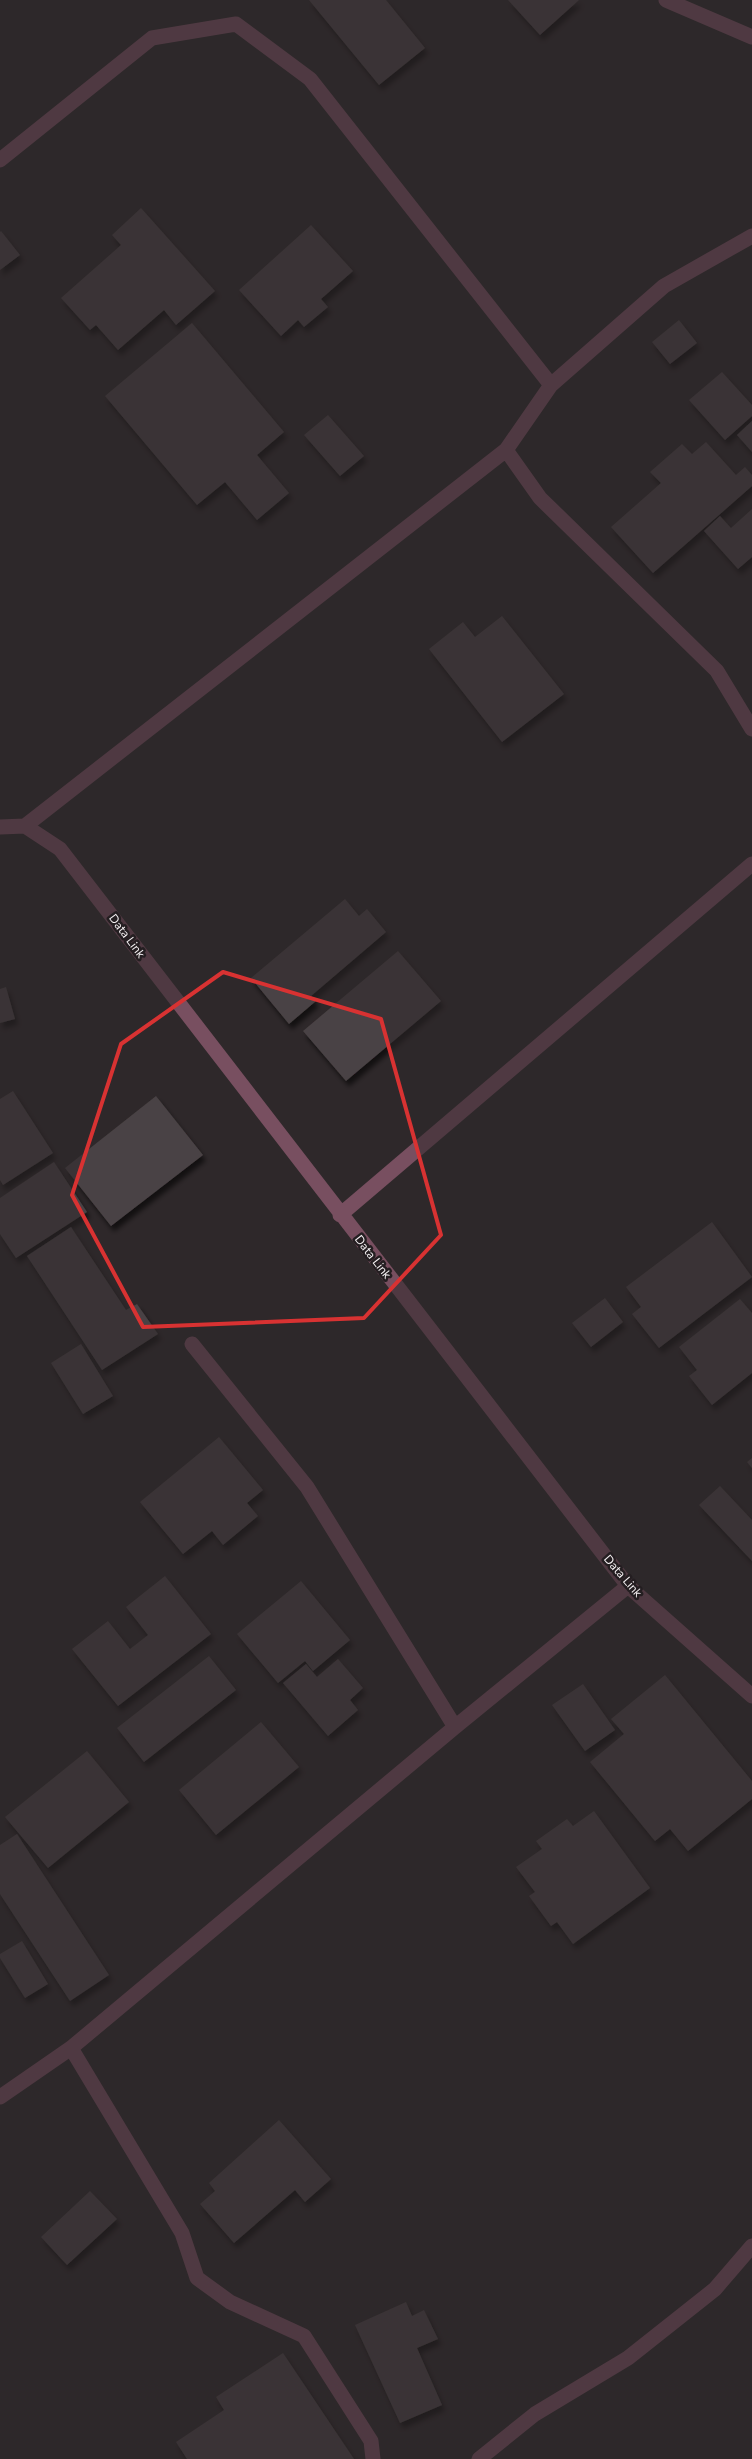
<svg xmlns="http://www.w3.org/2000/svg" width="752" height="2459" viewBox="0 0 752 2459" font-family="'Nunito Sans',sans-serif">
<style>
.building{fill:#494244;filter:url(#shadow)}
.lines{fill:none;stroke-linecap:round;stroke-linejoin:round}
.minor{stroke:#784f60;stroke-width:15}
.marked{fill:none;stroke:#d83232;stroke-width:4;stroke-linejoin:round}
.labels{text-anchor:middle;stroke-width:5;stroke-linejoin:round;paint-order:stroke}
.street-label{font-size:12px;fill:#f7f3f5;stroke:#241e21}
</style>
<defs>
<filter id="shadow"><feDropShadow dx="3" dy="5.5" stdDeviation="2.5" flood-color="#0009"/></filter>
</defs>
<rect width="100%" height="100%" fill="#2e282a"/>
<path class="building" d="M309 0H386L425 48 379 85Z
M508 0H579L540 35Z
M141 208 215 291 176 325 164 310 118 350 96 325 90 330 61 298 121 245 112 235Z
M311 225 353 271 321 299 328 307 304 327 298 320 281 336 239 290Z
M1 231 20 255 0 270V232Z
M679 320 697 343 670 364 652 342Z
M192 323 284 432 257 455 289 493 257 520 225 482 197 505 105 396Z
M722 372 752 405V416L725 440 689 400Z
M328 415 364 456 340 476 304 435Z
M752 421V452L737 435Z
M706 442 736 475 745 467 752 475V486L653 573 611 527 661 483 650 472 682 444 692 454Z
M752 509V557L738 569 704 531 720 516 731 528Z
M502 616 564 694 502 742 429 649 463 622 475 637Z
M345 899 359 916 367 909 386 932 311 996 316 1001 289 1024 251 978Z
M398 951 441 1001 346 1081 303 1031Z
M6 987 15 1019 0 1023V989Z
M13 1091 53 1153 3 1185 0 1180V1099Z
M156 1096 203 1155 111 1226 65 1168Z
M54 1162 87 1212 16 1258 0 1234V1198Z
M712 1222 752 1277 659 1348 632 1314 641 1307 626 1287Z
M71 1227 126 1310 137 1304 158 1334 102 1370 27 1256Z
M605 1298 623 1322 591 1347 572 1323Z
M740 1299 752 1313V1373L712 1405 689 1376 697 1370 679 1347Z
M81 1344 113 1396 83 1414 51 1363Z
M219 1437 263 1490 247 1503 258 1516 223 1545 212 1531 183 1554 140 1502Z
M752 1458V1468L747 1462Z
M720 1486 752 1520V1561L699 1505Z
M165 1576 211 1634 118 1706 72 1649 108 1621 130 1649 148 1635 126 1607Z
M301 1581 350 1640 313 1671 305 1661 278 1683 237 1634Z
M209 1656 236 1690 144 1762 117 1728Z
M338 1659 363 1688 350 1700 358 1710 328 1736 283 1683 306 1664 317 1677Z
M665 1675 752 1781V1799L688 1851 670 1829 655 1841 590 1762 624 1734 611 1719Z
M583 1684 615 1730 585 1751 552 1705Z
M261 1722 299 1767 216 1835 179 1790Z
M87 1751 129 1802 48 1868 5 1817Z
M594 1811 650 1888 573 1944 557 1922 551 1926 529 1896 535 1892 516 1867 542 1849 536 1841 567 1819 573 1826Z
M17 1834 109 1975 70 2001 0 1894V1845Z
M22 1941 48 1984 25 1998 0 1958V1954Z
M279 2120 331 2179 305 2202 295 2190 234 2243 200 2204 215 2191 209 2183Z
M90 2191 117 2219 67 2265 41 2237Z
M406 2302 412 2316 424 2310 438 2339 417 2348 442 2405 400 2423 355 2325Z
M283 2353 354 2459H187L176 2442 224 2410 216 2397Z"/>
<g class="lines">
<path class="minor" d="M666 0 752 37
M0 160 152 38 236 24 310 79 551 385
M752 236 664 286 551 385 506 450 540 498 717 671 752 729
M25 826 506 450
M0 827 25 826 60 849 628 1586 752 1696
M340 1215 752 864
M192 1344 307 1487 455 1727
M71 2048 182 2233 197 2278 230 2302 304 2336 371 2441 373 2459
M0 2097 71 2048 455 1727 628 1586
M479 2459 535 2414 628 2358 715 2289 752 2246"/>
</g>
<path d="M0 0H752V2459H0ZM223 972 381 1019 441 1235 364 1318 143 1327 72 1195 121 1044Z" fill="#2e282a" fill-opacity=".55" fill-rule="evenodd"/>
<path class="marked" d="M223 972 381 1019 441 1235 364 1318 143 1327 72 1195 121 1044Z"/>
<g class="labels">
<g class="street-label">
<text transform="translate(127 936) rotate(53)" y="4">Data Link</text>
<text transform="translate(373 1257) rotate(52)" y="4">Data Link</text>
<text transform="translate(623 1576) rotate(49)" y="4">Data Link</text>
</g>
</g>
</svg>
